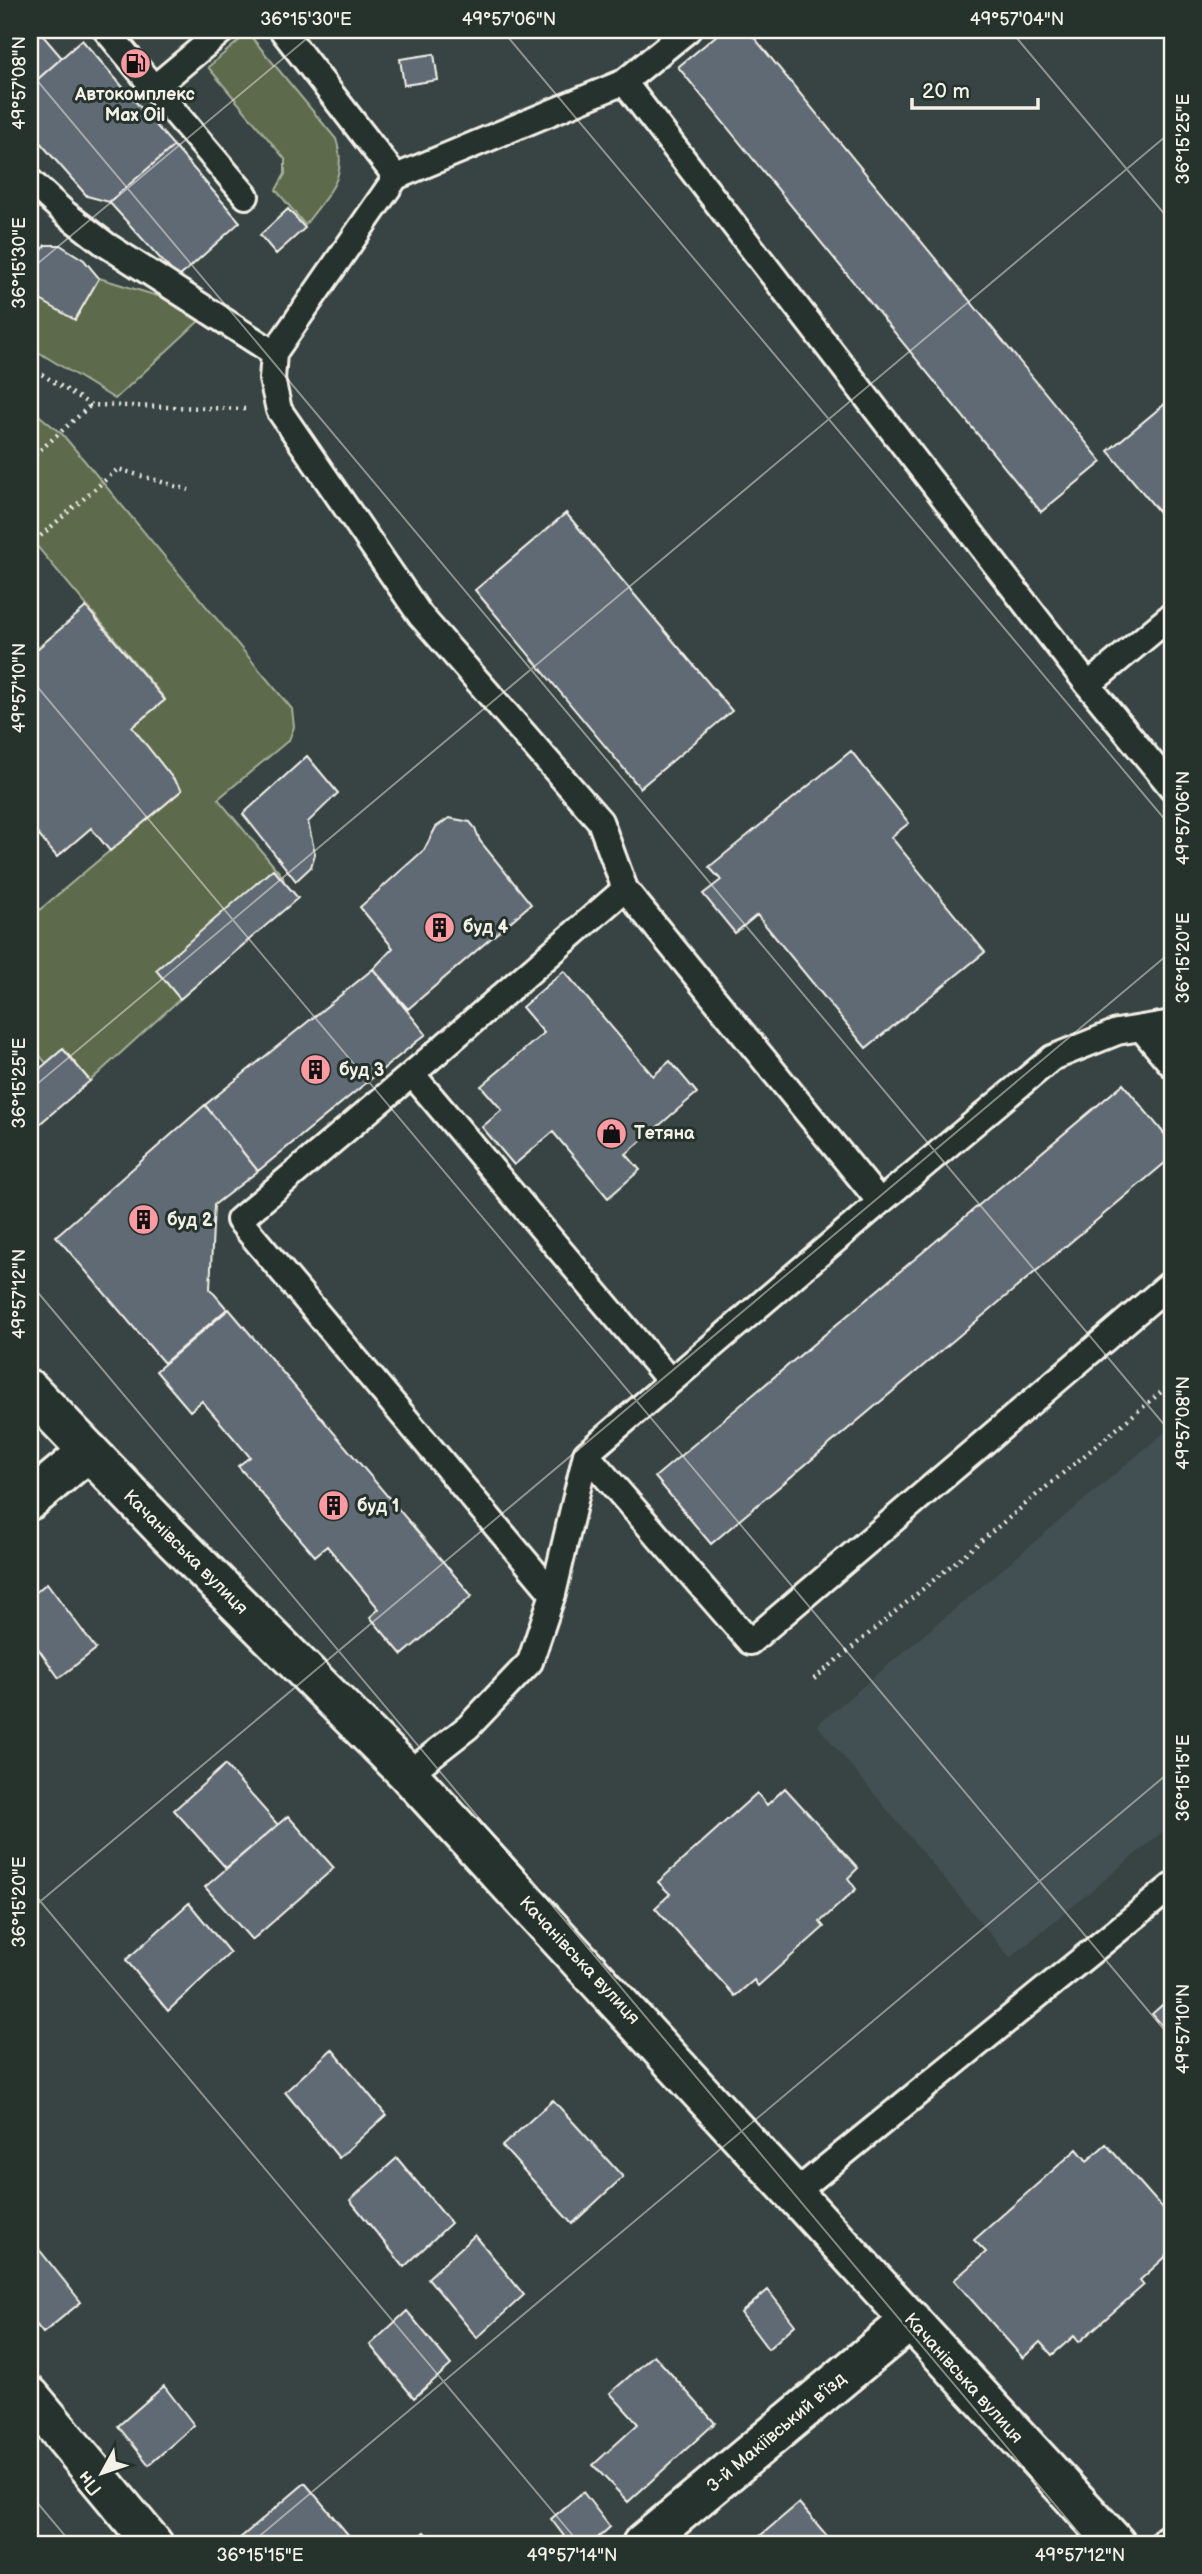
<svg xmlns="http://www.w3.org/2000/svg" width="1202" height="2574" viewBox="0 0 1202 2574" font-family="'Balsamiq Sans',sans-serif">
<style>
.built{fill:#435052}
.green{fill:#5d6b4c;stroke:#a8ae9a;stroke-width:2}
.building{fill:#606b75;stroke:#f4f1e8;stroke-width:2}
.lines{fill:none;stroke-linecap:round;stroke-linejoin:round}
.lane-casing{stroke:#f4f1e8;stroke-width:30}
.street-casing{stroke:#f4f1e8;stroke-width:44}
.path{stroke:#f4f1e8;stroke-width:4.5;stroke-dasharray:2 5;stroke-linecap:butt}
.lane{stroke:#26332d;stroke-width:24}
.street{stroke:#26332d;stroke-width:38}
.ticks{fill:none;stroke:#f4f1e8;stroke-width:2;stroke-opacity:0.45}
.labels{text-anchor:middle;stroke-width:6;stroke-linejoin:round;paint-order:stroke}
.poi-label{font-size:18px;font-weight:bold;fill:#f4f1e8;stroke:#26332d;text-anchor:start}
.street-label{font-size:18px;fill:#f4f1e8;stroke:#26332d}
.neatline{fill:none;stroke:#f4f1e8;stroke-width:2.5}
.ticks-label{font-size:18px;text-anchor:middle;fill:#f4f1e8}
</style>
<rect width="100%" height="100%" fill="#374443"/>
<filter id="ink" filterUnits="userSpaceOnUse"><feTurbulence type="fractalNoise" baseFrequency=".0143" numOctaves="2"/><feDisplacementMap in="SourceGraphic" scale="14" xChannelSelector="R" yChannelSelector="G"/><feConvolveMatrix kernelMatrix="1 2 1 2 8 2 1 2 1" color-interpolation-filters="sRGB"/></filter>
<g filter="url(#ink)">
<path class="built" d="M1172 1426V1824L1010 1958 817 1725Z"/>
<path class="green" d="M248 33 336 139C349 179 327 194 305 225L276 190 285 174V159L208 67Z
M99 278 187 305 199 321 115 399 30 347V294L75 319Z
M30 408 63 435 292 709 294 727 289 740 218 799 283 877 286 892 180 999 90 1081 63 1049 46 1063 30 1044V918L182 790 132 727 165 699 30 538Z"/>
<path class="building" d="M30 30H38L62 58 30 86Z
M723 30H748L1102 462 1041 512 678 67Z
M82 40 174 146 109 202 87 196 30 131V86Z
M434 54 438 80 404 85 400 59Z
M174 146 240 222 178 278 109 202Z
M288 209 305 228 276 254 260 235Z
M45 245H60L84 260 99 278 75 320 30 294V271Z
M1172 398V502L1159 512 1108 451Z
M566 513 732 711 640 788 475 590Z
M86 607 165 700 132 727 182 790 110 851 91 828 57 857 30 825V655Z
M851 751 909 823 891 837 985 952 866 1048 757 915 735 933 703 894 721 880 709 867Z
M307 756 338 793 308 822 315 854 311 867 296 881 243 814Z
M449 818 470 822 475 828 480 841 531 904 408 1009 373 969 393 948 360 907 424 850 436 827Z
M273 869 298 898 180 999 156 970Z
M373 969 426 1034 258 1171 205 1105Z
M564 971 653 1076 670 1061 697 1093 626 1154 640 1170 608 1198 553 1132 514 1165 482 1127 502 1110 481 1086 544 1033 522 1007Z
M63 1049 90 1081 30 1132V1077Z
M1123 1084 1172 1143V1157L711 1544 655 1477Z
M205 1105 258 1171 214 1205 210 1289 227 1309 164 1363 56 1236Z
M229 1309 472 1596 402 1655 370 1617 379 1609 327 1546 315 1556 238 1466 250 1457 202 1401 190 1411 156 1371Z
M47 1583 96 1649 59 1678 30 1637V1597Z
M225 1765 278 1825 226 1868 174 1810Z
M785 1788 858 1868 848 1878 856 1889 820 1922 824 1927 758 1986 754 1980 735 1996 655 1908 670 1894 658 1882 757 1793 767 1805Z
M288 1816 334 1868 252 1940 205 1887Z
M189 1903 230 1953 168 2011 126 1960Z
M1172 1996V2036L1152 2014Z
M332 2049 386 2115 339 2158 285 2092Z
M553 2100 623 2177 572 2224 502 2146Z
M1106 2144 1172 2219V2233L1168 2237 1172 2241V2251L1140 2280 1144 2285 1079 2342 1074 2336 1052 2355 1040 2342 1023 2358 954 2280 986 2252 974 2240 1077 2149 1087 2161Z
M397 2158 451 2223 404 2267 350 2200Z
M475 2235 524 2295 477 2338 428 2278Z
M30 2238 81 2302 43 2333 30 2317Z
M768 2290 795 2325 768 2349 741 2313Z
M407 2311 451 2365 414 2398 370 2345Z
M654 2355 715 2423 628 2502 593 2465 638 2424 610 2393Z
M164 2386 194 2425 149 2465 118 2426Z
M305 2483 356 2544H233Z
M583 2492 610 2527 591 2544H570L551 2519Z
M799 2503 834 2544H756L754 2541Z
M424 2532 434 2544H410Z"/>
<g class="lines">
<defs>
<path id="lane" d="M106 30 154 88 223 30
M282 30 396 177 274 353 272 379 279 410 420 615 600 821 625 889 880 1202 586 1454 553 1594 530 1662 468 1727 408 1774
M624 82 1088 685 1172 615
M154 88 246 196
M396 177 624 82 688 30
M30 181 66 214 105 244 274 353
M1088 685 1172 788
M1141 1028 1172 1065
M412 1074 670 1381
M880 1202 1052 1058 1117 1032 1172 1023
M586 1454 750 1642 1172 1282
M553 1594 239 1220 412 1074 625 889
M795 2193 1172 1886"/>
<path id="street" d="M30 1390 170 1536 408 1774 1116 2544
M30 1500 89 1451
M30 2396 153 2544
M642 2544 911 2320
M1170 2544 1172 2543"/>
</defs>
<use href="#lane" class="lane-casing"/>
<use href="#street" class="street-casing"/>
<path class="path" d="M30 367 91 405 246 409
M30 459 91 405
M30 545 118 469 189 490
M814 1679 1172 1383"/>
<use href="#lane" class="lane"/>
<use href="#street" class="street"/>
</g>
</g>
<path class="ticks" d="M502 30 1172 828M1010 30 1172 223M30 72 1172 1434M30 270 317 30M30 678 1172 2039M30 1090 1172 131M30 1283 1088 2544M30 1889 580 2544M30 1910 1172 951M30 2494 72 2544M250 2544 1172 1770"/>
<defs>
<symbol id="fuel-disc" viewBox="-11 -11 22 22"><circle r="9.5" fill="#ff9aa2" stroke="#26332d"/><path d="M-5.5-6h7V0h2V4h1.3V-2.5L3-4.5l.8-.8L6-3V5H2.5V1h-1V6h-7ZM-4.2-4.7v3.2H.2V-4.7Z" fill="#111"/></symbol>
<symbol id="building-disc" viewBox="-11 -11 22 22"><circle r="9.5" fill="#ff9aa2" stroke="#26332d"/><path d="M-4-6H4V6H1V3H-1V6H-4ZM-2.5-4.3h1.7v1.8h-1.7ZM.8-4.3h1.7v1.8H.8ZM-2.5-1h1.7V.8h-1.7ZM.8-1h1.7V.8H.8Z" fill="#111"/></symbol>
<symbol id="shop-disc" viewBox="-11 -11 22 22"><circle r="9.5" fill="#ff9aa2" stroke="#26332d"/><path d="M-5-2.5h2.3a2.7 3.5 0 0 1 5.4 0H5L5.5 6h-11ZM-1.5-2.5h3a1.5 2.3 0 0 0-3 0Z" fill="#111"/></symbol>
</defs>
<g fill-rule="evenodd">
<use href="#fuel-disc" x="118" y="46" width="35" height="35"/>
<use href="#building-disc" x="422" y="910" width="35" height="35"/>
<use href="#building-disc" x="298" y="1052" width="35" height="35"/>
<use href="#shop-disc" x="594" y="1116" width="35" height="35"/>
<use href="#building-disc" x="126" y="1202" width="35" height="35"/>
<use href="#building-disc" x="316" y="1488" width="35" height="35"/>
</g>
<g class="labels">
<g class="poi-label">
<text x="135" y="100" text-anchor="middle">Автокомплекс<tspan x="135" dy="21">Max Oil</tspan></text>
<text x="463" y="933">буд 4</text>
<text x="339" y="1076">буд 3</text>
<text x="634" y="1139">Тетяна</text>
<text x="167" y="1226">буд 2</text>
<text x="357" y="1512">буд 1</text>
</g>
<g class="street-label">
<text transform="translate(186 1552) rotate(45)" y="6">Качанівська вулиця</text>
<text transform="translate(580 1960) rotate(47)" y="6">Качанівська вулиця</text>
<text transform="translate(964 2378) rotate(48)" y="6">Качанівська вулиця</text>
<text transform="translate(776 2432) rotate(-40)" y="6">3-й Макіївський в’їзд</text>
</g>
</g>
<rect width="1202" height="2574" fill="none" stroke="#26332d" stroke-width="77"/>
<g transform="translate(102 2473) rotate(230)" stroke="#26332d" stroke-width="5" paint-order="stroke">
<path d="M0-5L12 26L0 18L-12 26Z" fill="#f4f1e8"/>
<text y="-10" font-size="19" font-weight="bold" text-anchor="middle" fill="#f4f1e8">Пн</text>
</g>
<path d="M912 98v10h126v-10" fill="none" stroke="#f4f1e8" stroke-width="3.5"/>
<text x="922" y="98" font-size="21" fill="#f4f1e8" stroke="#26332d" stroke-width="5" paint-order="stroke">20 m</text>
<rect x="38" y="38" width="1126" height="2498" class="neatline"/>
<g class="ticks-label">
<text x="306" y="25">36°15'30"E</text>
<text x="509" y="25">49°57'06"N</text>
<text x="1017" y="25">49°57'04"N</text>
<text transform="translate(19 83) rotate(-90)" y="6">49°57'08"N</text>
<text transform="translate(1183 139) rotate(-90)" y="6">36°15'25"E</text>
<text transform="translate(19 263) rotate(-90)" y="6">36°15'30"E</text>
<text transform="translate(19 688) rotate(-90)" y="6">49°57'10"N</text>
<text transform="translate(1183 818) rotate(-90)" y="6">49°57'06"N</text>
<text transform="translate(1183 958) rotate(-90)" y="6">36°15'20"E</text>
<text transform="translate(19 1083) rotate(-90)" y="6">36°15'25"E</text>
<text transform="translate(19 1294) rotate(-90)" y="6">49°57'12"N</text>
<text transform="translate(1183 1423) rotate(-90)" y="6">49°57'08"N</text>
<text transform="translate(1183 1778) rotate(-90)" y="6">36°15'15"E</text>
<text transform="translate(19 1902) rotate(-90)" y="6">36°15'20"E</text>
<text transform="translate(1183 2029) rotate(-90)" y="6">49°57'10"N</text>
<text x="260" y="2561">36°15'15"E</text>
<text x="572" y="2561">49°57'14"N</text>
<text x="1080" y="2561">49°57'12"N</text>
</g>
</svg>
